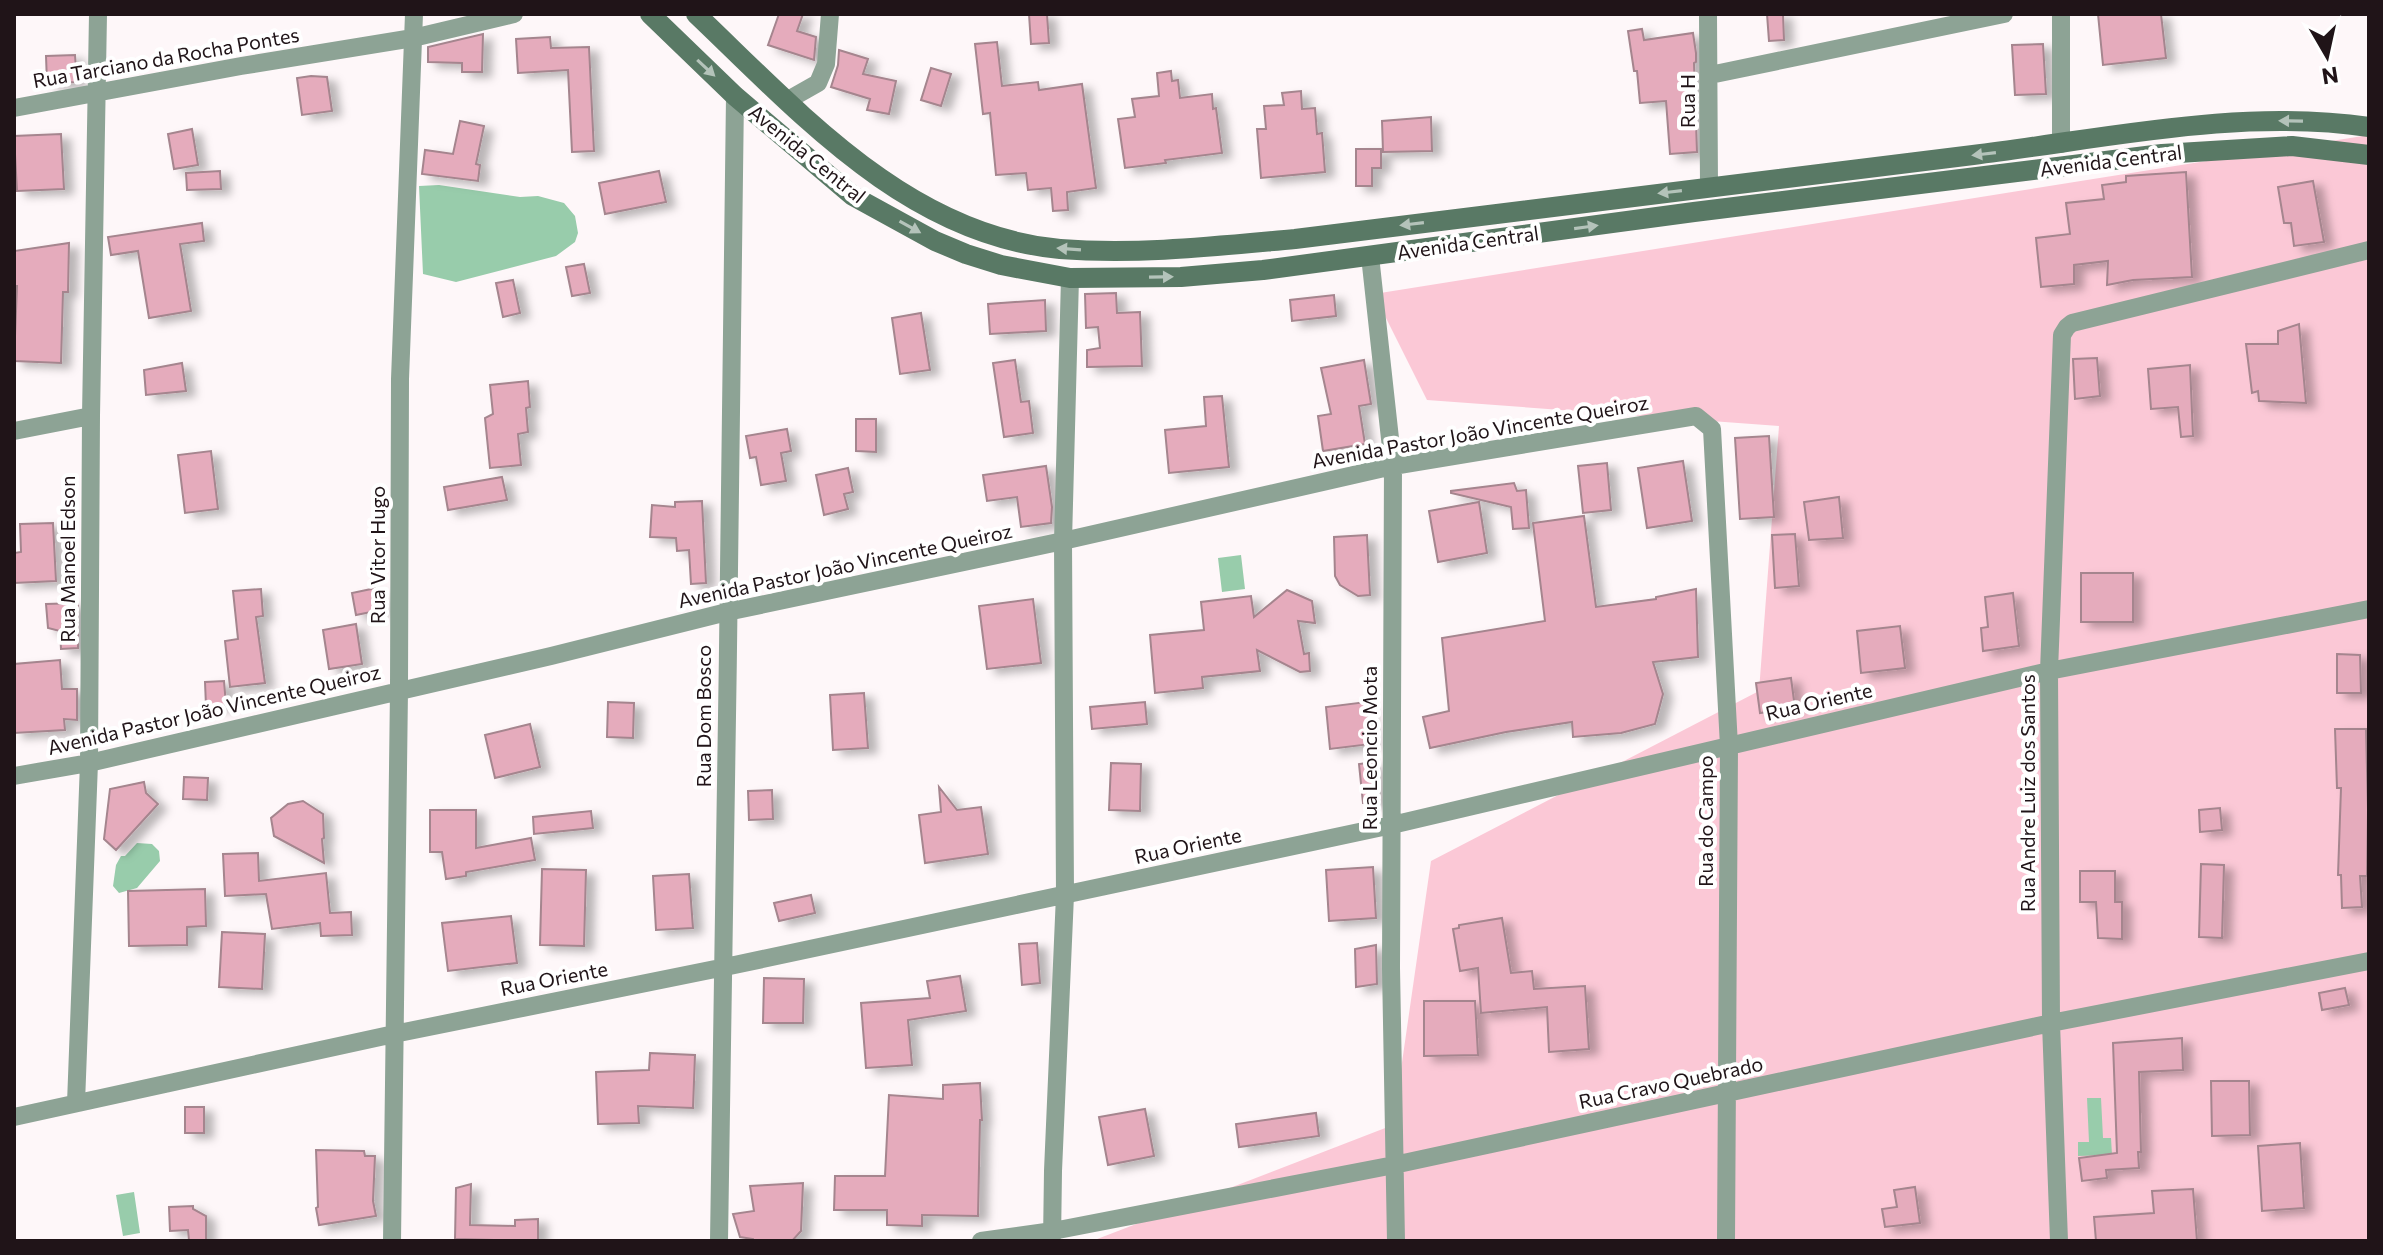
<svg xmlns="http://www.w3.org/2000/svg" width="2383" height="1255" viewBox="0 0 2383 1255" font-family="Commissioner,sans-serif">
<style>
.green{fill:#fbc8d6}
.water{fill:#98ccab}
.building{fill:#e5abbc;stroke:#a5858e;stroke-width:2;filter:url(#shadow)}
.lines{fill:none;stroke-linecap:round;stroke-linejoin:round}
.street{stroke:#8da395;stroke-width:18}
.secondary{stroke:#597965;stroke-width:20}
.oneway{fill:#b4c3ba}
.labels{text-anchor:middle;stroke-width:8;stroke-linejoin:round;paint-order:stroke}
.street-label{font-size:20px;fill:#201418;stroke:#fff}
</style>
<defs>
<filter id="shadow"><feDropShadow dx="9" dy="5" stdDeviation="4" flood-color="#0004"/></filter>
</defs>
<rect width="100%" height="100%" fill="#fef7f9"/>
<path class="green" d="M2369 135V1241H1092L1393 1125 1431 861 1759 691 1779 426 1427 400 1374 294Z"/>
<path class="water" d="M439 185 520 197 538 196 564 203 575 216 578 233 575 242 556 256 456 282 423 274 419 186Z
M1241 555 1245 589 1222 592 1218 558Z
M137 843 152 844 159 851 160 861 137 888 119 893 113 886 116 865 121 856H125Z
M2087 1098H2101L2103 1138H2111L2112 1155 2078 1156V1142H2089Z
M134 1192 140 1233 123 1236 116 1195Z"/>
<path class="building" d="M779 14H803L797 31 816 37 814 60 768 45Z
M1029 14H1047L1049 43 1031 44Z
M1767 14H1783L1784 40 1769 41Z
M2098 14H2161L2166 58 2103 65Z
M1642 29 1644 40 1693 33 1696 53V62L1694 63 1697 152 1670 154 1666 101 1640 103 1637 71H1634L1628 31Z
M483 34 482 72H462V63L428 62V47Z
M550 37 551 48 589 47 594 151 572 152 568 70 518 73 516 39Z
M997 42 1002 86 1038 82 1039 90 1082 84 1096 188 1067 192 1068 210 1053 211 1051 188 1028 190 1026 173 996 175 990 113 983 114 975 44Z
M2043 44 2046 94 2015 95 2012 45Z
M839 50 868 59 863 74 896 81 889 114 867 110 870 99 831 87 838 65Z
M75 55 77 82 47 83 46 56Z
M931 68 951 74 941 106 921 100Z
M1171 71 1172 81 1178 80 1180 98 1212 94 1213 109 1216 108 1222 153 1165 160 1166 163 1125 168 1118 119 1135 117 1132 99 1159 96 1157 73Z
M311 76 327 77 332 111 302 115 297 78Z
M1301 91 1302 109 1315 108 1317 134 1322 133 1325 172 1261 178 1257 129H1266L1264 106 1284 105 1282 93Z
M1431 117 1432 151 1383 152 1382 121Z
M460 121 484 126 476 164 480 165 478 181 422 174 425 150 453 154Z
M192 129 198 165 174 169 168 134Z
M61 134 64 189 17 191 14 136Z
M1356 149H1381V168H1372V186H1356Z
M220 171 221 189 187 190 186 173Z
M659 171 666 202 605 214 599 183Z
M2186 172 2192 277 2133 280 2107 285 2108 261 2074 265V284L2041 287 2036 238 2070 234 2066 203 2104 199 2102 185 2126 182V176Z
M2313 181 2324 242 2294 246 2291 223H2284L2278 187Z
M202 223 204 241 180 244 191 311 149 318 138 251 111 255 108 237Z
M69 243 68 292H63L61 363 14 361 17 286H14V251Z
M584 264 590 293 572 296 566 267Z
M513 280 520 313 503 317 496 283Z
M1116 293 1117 313 1140 312 1142 366 1087 367V350L1100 348 1098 327 1086 328 1085 294Z
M1334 295 1336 316 1292 321 1290 300Z
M1045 300 1046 331 990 334 988 304Z
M921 313 930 370 900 374 892 318Z
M2299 324 2306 403 2259 401 2258 391 2252 393 2246 344H2278V331Z
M2097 358 2100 396 2075 399 2073 359Z
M1015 360 1021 402 1029 401 1033 433 1004 437 993 363Z
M1364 360 1371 404 1359 406 1365 444 1323 451 1318 416 1331 414 1321 368Z
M182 363 186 391 146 395 144 370Z
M2190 365 2193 436 2181 437 2178 407 2151 409 2148 369Z
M528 381 530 407 526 408 528 432 518 434 521 465 490 468 485 418 493 414 490 385Z
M1222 396 1229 467 1169 473 1165 430 1206 426 1204 397Z
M856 419H876V452L856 451Z
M787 429 791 451 781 453 786 481 761 485 756 457 750 458 746 436Z
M1769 436 1774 517 1740 519 1735 438Z
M211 451 218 509 185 513 178 455Z
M1683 461 1692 521 1647 528 1638 468Z
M1607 463 1611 510 1583 513 1578 466Z
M1046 466 1052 507 1051 523 1021 527 1017 497 987 501 983 475Z
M848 468 853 492 844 494 848 509 824 515 816 475Z
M502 477 507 500 448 510 444 487Z
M1514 483 1517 491 1526 490 1529 528 1513 529 1511 507 1451 493V491Z
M1839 497 1843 538 1809 540 1804 502Z
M702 501 706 583 691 584 689 550 677 551 676 538 650 537 652 505 675 507V502Z
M1479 502 1487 553 1438 562 1429 511Z
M1584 516 1596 607 1656 599V597L1696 589 1698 657 1653 662 1663 694 1655 724 1621 733 1573 737 1572 722 1506 732 1430 748 1423 717 1449 711 1442 638 1545 621 1533 523Z
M53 523 56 581 14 583V553L21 552 20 524Z
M1795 534 1799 586 1775 588 1772 535Z
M1367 535 1370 595 1358 596 1340 585 1335 576 1334 537Z
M2081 573H2133V622H2081Z
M376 588 381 610 356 615 352 593Z
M261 589 263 616 256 617 265 683 230 687 225 641 238 639 233 591Z
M1287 590 1312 601 1315 623 1298 621 1304 654 1309 653 1310 671 1300 672 1257 650 1260 671 1202 677 1203 688 1155 693 1150 635 1204 630 1201 602 1251 596 1254 617Z
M2013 593 2019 646 1983 651 1981 628 1988 627 1985 597Z
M1033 599 1041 663 987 669 979 606Z
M78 603V648L61 649 60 631 48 628 46 604Z
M356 624 362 664 329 669 323 630Z
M1900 626 1905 668 1861 673 1857 631Z
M2337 654 2360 655 2361 693H2337Z
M60 660 62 689H77V720L64 719 65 730 14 733V664Z
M1791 678 1795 708 1760 713 1756 683Z
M224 681 226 705 206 706 205 682Z
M864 693 868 748 833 750 830 695Z
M608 702 634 703 633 738 607 737Z
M1145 702 1147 724 1092 729 1090 707Z
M1366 702 1371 744 1330 749 1326 707Z
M530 724 540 767 495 778 485 735Z
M2335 729H2366L2368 810 2367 876H2360L2362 907 2342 908 2341 875H2338L2341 788H2337Z
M1374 762 1377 802 1363 803 1359 764Z
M1111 763 1141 764 1140 811 1109 810Z
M184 777 208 778 207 800 183 799Z
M144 782 146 793 158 804 116 850 104 839 110 789Z
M939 787 957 810 981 807 988 854 925 863 919 815 941 812Z
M772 790 773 819 749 820 748 791Z
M303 801 323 814 324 838 322 839 324 863 274 836 271 818 288 804Z
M2220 808 2222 830 2200 832 2199 810Z
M430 810H476V848L531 838 535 860 466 872V876L446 879 442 852H430Z
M591 811 593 828 534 834 533 817Z
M258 853 259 881 326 873 330 913 351 912 352 935 321 936 320 923 272 929 266 894 225 896 223 854Z
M2201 864 2224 865 2222 938 2199 937Z
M1373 867 1376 918 1329 921 1326 870Z
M542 869 586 870 584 946 540 945Z
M2080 871H2115V902H2122V939L2098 938 2096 902H2080Z
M689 874 693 928 656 930 653 876Z
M205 889 206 926 187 927V945L129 946 128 891Z
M811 895 815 913 779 921 774 903Z
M511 916 517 963 448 971 442 923Z
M1502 918 1511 973 1532 971 1534 989 1585 986 1589 1049 1549 1052 1547 1007 1481 1013 1478 968 1460 971 1453 929 1459 928V925Z
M222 932 265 934 262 989 219 987Z
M1037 943 1040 983 1022 985 1019 944Z
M1376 945 1377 984 1356 987 1355 949Z
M960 976 966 1011 908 1020 912 1065 866 1068 861 1003 930 998 927 981Z
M764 978 804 979 803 1023H763Z
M2345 988 2349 1005 2322 1010 2319 993Z
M1424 1001H1475L1478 1055 1424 1056Z
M2182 1038 2183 1070 2139 1072 2141 1152H2138L2139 1168 2106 1170 2107 1178 2082 1181 2079 1158 2117 1153 2113 1043Z
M650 1053 695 1055 693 1108 638 1106 639 1123 598 1124 596 1072 649 1070Z
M2211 1081H2249L2250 1135 2212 1136Z
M980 1083 982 1120H980L978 1216 922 1215V1226L887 1225V1210H834L835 1176H885L889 1095 943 1099V1085Z
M185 1107H204V1133H185Z
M1145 1109 1154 1156 1108 1165 1099 1117Z
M1316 1113 1319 1136 1239 1147 1236 1124Z
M2300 1143 2304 1208 2262 1211 2258 1146Z
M316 1150 364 1151 365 1156H375L373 1201 376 1216 319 1225 316 1208 318 1207Z
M803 1183 801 1231 792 1241H753V1239L740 1237 733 1214 754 1211 750 1186Z
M471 1184 470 1225 515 1226V1220L538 1219V1241L455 1239 456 1188Z
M1915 1187 1920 1223 1885 1227 1882 1209 1897 1207 1894 1190Z
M2193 1189 2197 1241H2096L2094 1217 2154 1213 2152 1191Z
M193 1206V1209L206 1216V1241H189L188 1230 170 1231 169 1207Z"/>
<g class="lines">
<path class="street" d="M1708 14 1709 187
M2061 14V144
M1710 75 2004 14
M788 100 818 83 826 64 830 14
M14 108 241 66 413 38 514 14
M1370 256 1393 466 1391 968 1396 1241
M14 431 91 416
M14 776 89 763 551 656 727 612 1063 541 1393 466 1696 416 1712 429 1729 746 1726 1241
M76 1103 89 763 91 416 98 14
M14 1117 394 1034 725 967 1392 825 2049 671 2369 609
M392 1241 399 690 400 379 414 14
M719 1241C727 859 729 478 735 96
M981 1241 1053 1231 1394 1165 2051 1023 2369 961
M1052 1241 1053 1171 1065 895 1063 541 1070 278
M2059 1241 2051 1023 2049 671 2062 335 2067 327 2072 323 2369 250"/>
<path class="secondary" d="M650 14 735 96 853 196 935 241 966 254 1001 265 1070 278 1181 277 1263 270 1694 212 2162 154 2292 146 2369 155
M696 14C800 113 908 235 1060 249 1139 255 1217 246 1295 239 1521 211 1747 183 1973 155 2104 139 2237 108 2369 127"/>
</g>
<defs><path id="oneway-solid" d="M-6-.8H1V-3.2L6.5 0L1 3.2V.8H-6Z" transform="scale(2)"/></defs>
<g class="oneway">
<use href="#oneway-solid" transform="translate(706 68) rotate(43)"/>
<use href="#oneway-solid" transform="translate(2291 121) rotate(-179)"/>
<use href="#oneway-solid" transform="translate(1984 154) rotate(173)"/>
<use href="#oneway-solid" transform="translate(1670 192) rotate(173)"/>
<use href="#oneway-solid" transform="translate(1412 224) rotate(173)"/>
<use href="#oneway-solid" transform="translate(910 227) rotate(29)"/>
<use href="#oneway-solid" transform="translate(1586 227) rotate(-8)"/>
<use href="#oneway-solid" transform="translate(1069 249) rotate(-176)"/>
<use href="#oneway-solid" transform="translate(1161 277) rotate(-1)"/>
</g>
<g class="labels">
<g class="street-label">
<text transform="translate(166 58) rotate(-10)" y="7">Rua Tarciano da Rocha Pontes</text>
<text transform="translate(1688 101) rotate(-90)" y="7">Rua H</text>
<text transform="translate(807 154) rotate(39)" y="7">Avenida Central</text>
<text transform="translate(2111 161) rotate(-7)" y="7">Avenida Central</text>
<text transform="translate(1468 243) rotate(-8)" y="7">Avenida Central</text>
<text transform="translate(1480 432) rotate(-10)" y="7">Avenida Pastor João Vincente Queiroz</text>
<text transform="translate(378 555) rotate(-90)" y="7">Rua Vitor Hugo</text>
<text transform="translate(68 559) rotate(-90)" y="7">Rua Manoel Edson</text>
<text transform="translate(845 566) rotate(-12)" y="7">Avenida Pastor João Vincente Queiroz</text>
<text transform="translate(1819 702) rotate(-13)" y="7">Rua Oriente</text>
<text transform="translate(214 710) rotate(-13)" y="7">Avenida Pastor João Vincente Queiroz</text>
<text transform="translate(704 716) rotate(-90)" y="7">Rua Dom Bosco</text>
<text transform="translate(1370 748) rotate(-90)" y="7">Rua Leoncio Mota</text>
<text transform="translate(2028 793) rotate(-90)" y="7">Rua Andre Luiz dos Santos</text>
<text transform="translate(1706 821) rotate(-90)" y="7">Rua do Campo</text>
<text transform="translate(1188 846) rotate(-12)" y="7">Rua Oriente</text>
<text transform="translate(554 979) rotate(-11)" y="7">Rua Oriente</text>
<text transform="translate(1671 1083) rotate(-12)" y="7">Rua Cravo Quebrado</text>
</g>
</g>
<rect width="2383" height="1255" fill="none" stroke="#201418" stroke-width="32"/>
<g transform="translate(2327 56) rotate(171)" stroke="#ffffff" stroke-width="6" paint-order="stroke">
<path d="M0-6L14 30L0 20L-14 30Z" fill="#201418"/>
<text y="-12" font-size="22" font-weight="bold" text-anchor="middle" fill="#201418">N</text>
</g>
</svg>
